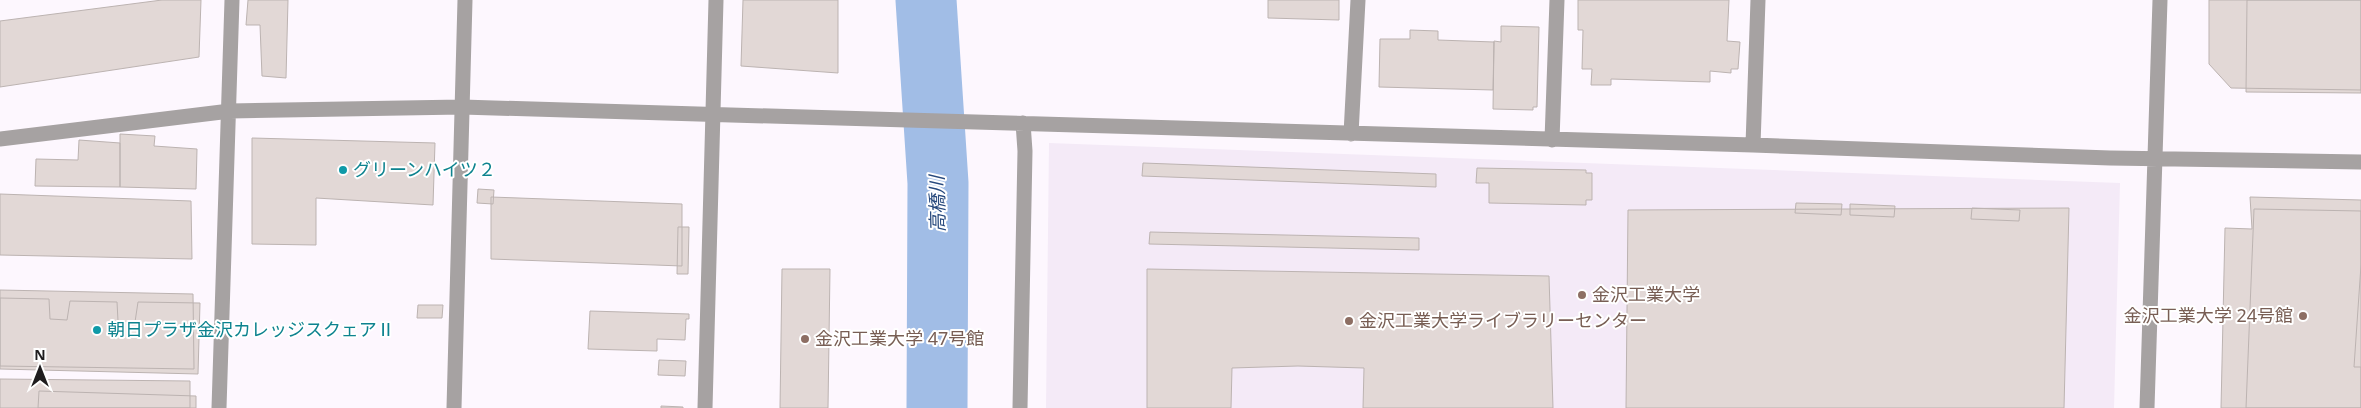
<svg xmlns="http://www.w3.org/2000/svg" width="2361" height="408" viewBox="0 0 2361 408" font-family="'Noto Sans','Noto Sans JP',sans-serif">
<style>
.built{fill:#f4eaf7}
.lines{fill:none;stroke-linecap:round;stroke-linejoin:round}
.river{stroke:#a1bde6;stroke-width:61}
.building{fill:#e2d8d6;stroke:#bcb3b1}
.street{stroke:#a6a2a2;stroke-width:15}
.culture-dot{fill:#0f9aa8;stroke:#fff;stroke-width:2}
.education-dot{fill:#8d6e63;stroke:#fff;stroke-width:2}
.labels{text-anchor:middle;stroke-width:4;stroke-linejoin:round;paint-order:stroke}
.culture-label{font-size:18px;fill:#0d838f;stroke:#fff;text-anchor:start}
.education-label{font-size:18px;fill:#785e54;stroke:#fff;text-anchor:start}
.water-label{font-size:19px;font-style:italic;fill:#27497d;stroke:#fff}
</style>
<rect width="100%" height="100%" fill="#fdf7fe"/>
<path class="built" d="M1049 143 2120 183 2114 408H1046Z"/>
<g class="lines">
<path class="river" d="M926 0 938 183 937 408"/>
</g>
<path class="building" d="M162 0H201L199 57 0 87V21Z
M248 0H288L286 78 262 76 260 25H246Z
M743 0H838V73L741 66Z
M1268 0H1339V20L1268 18Z
M1578 0H1729L1727 41 1740 42 1738 69H1731V73L1710 71V82L1611 79V85H1591L1592 69H1582L1583 30H1578Z
M2209 0H2361V90L2231 88 2209 64Z
M2247 0H2361V93L2246 92Z
M1501 26 1539 27 1537 107H1533V110L1493 109 1494 41 1501 42Z
M1410 30 1438 31V40L1494 42 1493 90 1379 87 1380 39H1410Z
M120 134 155 136 154 146 197 149 196 189 120 187Z
M252 138 435 143 433 205 316 198V245L252 244Z
M79 140 120 143V187L35 186 36 159 78 160Z
M1143 163 1436 174V187L1142 176Z
M1477 168 1586 170V173H1592V200H1586V205L1489 203V183H1476Z
M478 189 494 190 493 204 477 203Z
M0 194 191 201 192 259 0 255Z
M491 197 682 204V266L491 259Z
M2250 197 2361 200V408H2221L2225 228 2252 229Z
M1796 203 1842 204 1841 215 1795 213Z
M1850 204 1895 206 1894 217 1850 215Z
M1972 208 2020 210 2019 221 1971 219Z
M2069 208 2064 408H1626L1628 210Z
M2254 209 2361 211V265L2354 367H2361V408H2246Z
M678 227H689L688 274H677Z
M1150 232 1419 238V250L1149 244Z
M782 269H830L828 408H780Z
M1147 269 1549 276 1553 408H1363L1364 368 1298 366 1232 368 1231 408H1147Z
M0 290 193 294 194 369 0 366Z
M0 298 49 299 50 319 67 320 70 301 117 302 118 321 135 322 138 302 200 303 198 374 0 369Z
M418 305H443L442 318H417Z
M590 311 689 314V319H686L685 340 657 339V351L588 349Z
M659 360 686 361 685 376 658 375Z
M0 379 190 381V408H0Z
M39 391 196 396V408H38Z
M661 406 683 407V408H661Z"/>
<g class="lines">
<path class="street" d="M1351 134 1358 0
M0 139 230 111 462 107 1753 145 2110 158 2361 162
M1552 140 1557 0
M1753 145 1758 0
M219 408 232 0
M454 408 465 0
M705 408 716 0
M1020 408 1025 151 1023 123
M2147 408 2160 0"/>
</g>
<g class="culture-dot">
<circle cx="343" cy="170" r="5"/>
<circle cx="97" cy="330" r="5"/>
</g>
<g class="education-dot">
<circle cx="1582" cy="295" r="5"/>
<circle cx="2303" cy="316" r="5"/>
<circle cx="1349" cy="321" r="5"/>
<circle cx="805" cy="339" r="5"/>
</g>
<g class="labels">
<g class="culture-label">
<text x="353" y="176">グリーンハイツ２</text>
<text x="107" y="336">朝日プラザ金沢カレッジスクェアⅡ</text>
</g>
<g class="education-label">
<text x="1592" y="301">金沢工業大学</text>
<text x="2293" y="322" text-anchor="end">金沢工業大学 24号館</text>
<text x="1359" y="327">金沢工業大学ライブラリーセンター</text>
<text x="815" y="345">金沢工業大学 47号館</text>
</g>
<g class="water-label">
<text transform="translate(937 204) rotate(-91)" y="7">高橋川</text>
</g>
</g>
<g transform="translate(40 368)" stroke="#ffffff" stroke-width="4" paint-order="stroke">
<path d="M0-4L9 19L0 12L-9 19Z" fill="#1f1d1f"/>
<text y="-8" font-size="14" font-weight="bold" text-anchor="middle" fill="#1f1d1f">N</text>
</g>
</svg>
